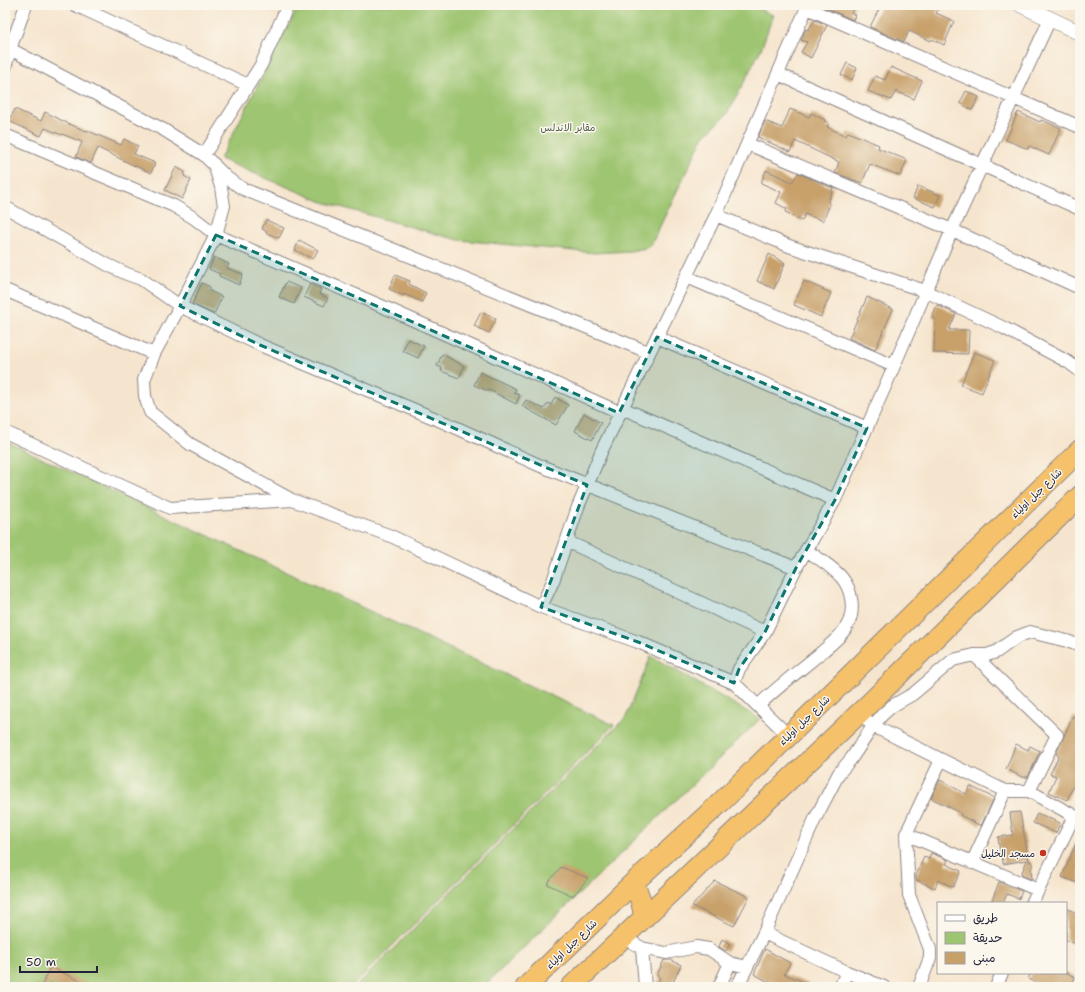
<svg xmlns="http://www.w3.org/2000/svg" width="1085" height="992" viewBox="0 0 1085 992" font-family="'Shantell Sans','Playpen Sans Arabic',sans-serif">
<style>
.green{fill:#9ec571;stroke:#607456}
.building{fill:#c7a06a}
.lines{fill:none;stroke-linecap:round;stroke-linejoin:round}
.minor-casing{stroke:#8c8484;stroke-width:14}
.tertiary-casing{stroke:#8c8484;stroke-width:16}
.trunk-casing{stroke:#8c8484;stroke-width:22}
.minor{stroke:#fff;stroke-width:12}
.tertiary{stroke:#fff;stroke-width:15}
.trunk{stroke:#f5c16b;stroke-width:20}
.marked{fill:#0f766e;fill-opacity:0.2;stroke:#0f766e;stroke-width:3;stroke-dasharray:8 5;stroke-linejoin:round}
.poi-dot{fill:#c8321e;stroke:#fbf7ec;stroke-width:1.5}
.labels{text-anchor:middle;stroke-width:3;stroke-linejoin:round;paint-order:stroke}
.park-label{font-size:10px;fill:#4d5b4e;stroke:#fbf7ec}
.street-label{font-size:10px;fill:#22223b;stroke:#fbf7ec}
.poi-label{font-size:10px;fill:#22223b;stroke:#fbf7ec;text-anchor:end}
</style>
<rect width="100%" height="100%" fill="#fbf7ec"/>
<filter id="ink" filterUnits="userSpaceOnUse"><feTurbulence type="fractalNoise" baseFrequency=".025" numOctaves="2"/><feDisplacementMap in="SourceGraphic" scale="8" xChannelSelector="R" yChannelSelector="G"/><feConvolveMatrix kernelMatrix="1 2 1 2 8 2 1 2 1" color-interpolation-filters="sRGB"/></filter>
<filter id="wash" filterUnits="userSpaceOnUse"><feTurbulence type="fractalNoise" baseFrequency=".012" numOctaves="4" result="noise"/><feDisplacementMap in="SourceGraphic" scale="16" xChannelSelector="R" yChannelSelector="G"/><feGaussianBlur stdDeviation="0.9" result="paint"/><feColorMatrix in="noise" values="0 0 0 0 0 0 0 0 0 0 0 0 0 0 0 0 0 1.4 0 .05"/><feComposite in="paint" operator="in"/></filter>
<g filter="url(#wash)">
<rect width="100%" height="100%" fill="#f6e5ce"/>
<path class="green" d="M299 5H750L773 15 762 47 738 94 727 114 703 137 651 245 646 248 630 251 595 253 459 240 436 234 323 202 220 159Z
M5 441 614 725 351 987H5Z
M651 656 760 719 483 987H355L626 717Z"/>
<g id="blocks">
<path class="building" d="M819 5H855L851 13 855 15 853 20Z
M881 5H940L936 13 954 21 944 45 932 39 931 41 909 31 904 42 870 27Z
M815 20 827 25 811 58 801 52 807 42 801 40 806 29 808 30Z
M847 63 857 68 852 80 841 75Z
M891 67 922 81 914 99 896 91 891 100 868 91 875 76 885 80Z
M966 91 979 97 972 110 960 103Z
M15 109 41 121 45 112 67 123 86 131V130L121 145 124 139 138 146 134 154 155 163 151 173 133 165 98 148 91 163 76 157 82 142 62 134V135L45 128 41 136 9 121Z
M790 109 809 117 811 113 825 120 824 121 829 123 827 127 846 136 848 132 879 145 878 148 907 160 900 176 870 164 862 183 835 173 839 162 795 141 790 152 758 137 765 121 782 128Z
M1018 112 1040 122 1041 120 1061 128 1049 155 1029 146 1028 149 1006 140Z
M176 167 185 172 184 176 191 180 182 199 165 190Z
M766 170 792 182 798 173 833 188 828 203 830 204 823 221 805 214 802 221 789 215 790 214 785 212 787 209 776 203 781 192 761 183Z
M918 186 940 195 935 207 913 198Z
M266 220 284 228 279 238 266 233V231L262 229Z
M299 240 318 250 313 259 295 250Z
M769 254 785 263 774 289 757 281Z
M214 257 229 264 227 268 243 274 239 285 219 276 220 274 209 269Z
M395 275 410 281 409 284 426 293 422 302 404 294V296L389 289Z
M804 281 831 293 821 317 794 305Z
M286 282 301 288 294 304 279 297Z
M202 283 210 287V291L222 297 214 314 192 304Z
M310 284 321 289 319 294 328 298 324 306 304 297Z
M867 297 893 309 875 350 849 338Z
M937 305 956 314 949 330H969L968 354 934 353 935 318 932 317Z
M481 312 496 319 489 333 474 326Z
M408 339 424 346 418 358 403 351Z
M974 352 995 360 982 393 961 385Z
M442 354 464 366 459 378 441 371 442 368 437 366Z
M480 372 516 389 514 393 520 395 516 404 489 390 488 391 474 385Z
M555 397 568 405 556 425 522 406 526 400 544 409 548 403 551 405Z
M584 413 601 423 592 440 575 431Z
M1073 716 1080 719V771L1067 800 1049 792 1056 776 1050 774 1059 756 1056 754Z
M1016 744 1028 750 1030 746 1040 751 1028 777H1022L1006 769Z
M940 780 966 794 970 786 994 798 981 826 960 815 961 813 931 798Z
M1020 812 1029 861 1033 863 1031 870 1032 879 1021 875 1027 860 1003 864 1002 853H1000L998 837 1013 835 1010 813Z
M1037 813 1060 823 1056 833 1033 823Z
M1080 833V884L1062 877Z
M931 853 948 860 946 864 961 871 953 887 938 880 935 888 916 880V876L924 857 929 859Z
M561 867 588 878 573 896 547 884Z
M715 881 749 897 734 926 692 906Z
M999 882 1022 891 1019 899 1007 894 1003 903H991Z
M1066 908 1080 914V946L1066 940Z
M722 939 730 944 726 951 719 947Z
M765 949 790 963 784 974 816 987H778L754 974Z
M664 960H671L681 965 671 987H663L657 984 660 978 657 975Z
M50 967 94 987H59L51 983 49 987H41Z
M1031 973H1067L1075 977 1071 987H1037L1038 984 1028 979Z"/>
</g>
</g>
<g filter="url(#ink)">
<use href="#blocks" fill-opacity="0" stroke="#8c8484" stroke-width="1"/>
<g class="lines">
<defs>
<path id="minor" d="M75 5 248 85
M807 8 1080 127
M10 49 164 130 204 155 227 178 243 189 648 352
M5 68 10 49 26 5
M778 74 1080 209
M5 135 174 206 194 218 216 235 393 311 619 412
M748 144 952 230 1080 288
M204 155 261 65 288 5
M214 164 221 187 224 206 216 235 180 306 154 354 144 380 145 396 150 412 190 444 292 500 391 536 541 607 638 642 734 683 788 735
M5 207 108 265 127 274 141 279 180 306 260 345 448 424 541 466 796 568
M716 215 789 246 925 291 1004 328 1068 362 1080 371
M687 277 894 366
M5 290 154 354
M657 337 867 428
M622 408 835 500
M5 432 170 508 292 500
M566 541 765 632
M541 607 553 581 578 507 602 450 716 215 808 5
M974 655 1057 735 1029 791
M734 683 739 669 765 632 796 568 835 500 894 366 952 230 1050 19
M758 706C778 686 802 669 823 651 832 643 843 635 848 624 855 610 852 590 842 578 833 567 818 558 806 550
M868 721 873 726 1005 791H1029L1080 819
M906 834 1038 890
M972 863 1005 791
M1032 903 1074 816
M764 933 847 972 884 987
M623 937 642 948 666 953 696 947 709 949 730 963 747 967
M642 948 645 987
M719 987 730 963
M737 987 764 933 815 819 839 773 851 759 873 726 882 715 892 706 913 694 953 660 974 655H987L996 652 1017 637 1030 632 1067 641 1080 646
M840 987 847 972
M919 987 930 958V949L909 895 906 834 941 760
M996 987 1002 973"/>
<path id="tertiary" d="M1021 5 1080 33"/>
<path id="trunk" d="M633 883C640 895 643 905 644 918
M526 987 631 885 720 803 1080 450
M571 987 870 703 1080 496"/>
</defs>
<use href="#minor" class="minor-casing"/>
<use href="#tertiary" class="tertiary-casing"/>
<use href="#trunk" class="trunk-casing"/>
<use href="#minor" class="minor"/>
<use href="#tertiary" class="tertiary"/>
<use href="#trunk" class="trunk"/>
</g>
</g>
<path class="marked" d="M216 235 619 413 657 337 867 428 835 500 796 568 765 632 739 669 734 683 638 642 541 607 587 485 260 345 180 306Z"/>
<circle class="poi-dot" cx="1043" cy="853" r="4"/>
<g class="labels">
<g class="park-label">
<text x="568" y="131">مقابر الاندلس</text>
</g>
<g class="street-label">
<text transform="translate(1036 493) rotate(-44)" y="4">شارع جبل اولياء</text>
<text transform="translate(804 720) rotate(-44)" y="4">شارع جبل اولياء</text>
<text transform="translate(571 944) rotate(-44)" y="4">شارع جبل اولياء</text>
</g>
<g class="poi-label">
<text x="1035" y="857">مسجد الخليل</text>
</g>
</g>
<rect width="1085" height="992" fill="none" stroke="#fbf7ec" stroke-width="20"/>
<rect x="937" y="902" width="130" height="72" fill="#fbf7ec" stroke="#a4a2a5"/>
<rect x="945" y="915" width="20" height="6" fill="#ffffff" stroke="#a4a2a5"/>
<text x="973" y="922" font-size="12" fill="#22223b">طريق</text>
<rect x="945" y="932" width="20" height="12" fill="#9ec571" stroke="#a4a2a5"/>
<text x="973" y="942" font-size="12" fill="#22223b">حديقة</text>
<rect x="945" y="952" width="20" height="12" fill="#c7a06a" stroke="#a4a2a5"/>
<text x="973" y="962" font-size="12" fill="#22223b">مبنى</text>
<path d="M20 966v6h77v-6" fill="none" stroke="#22223b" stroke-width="2"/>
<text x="26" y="966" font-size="12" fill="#22223b" stroke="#fbf7ec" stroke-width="3" paint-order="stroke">50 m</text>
</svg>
